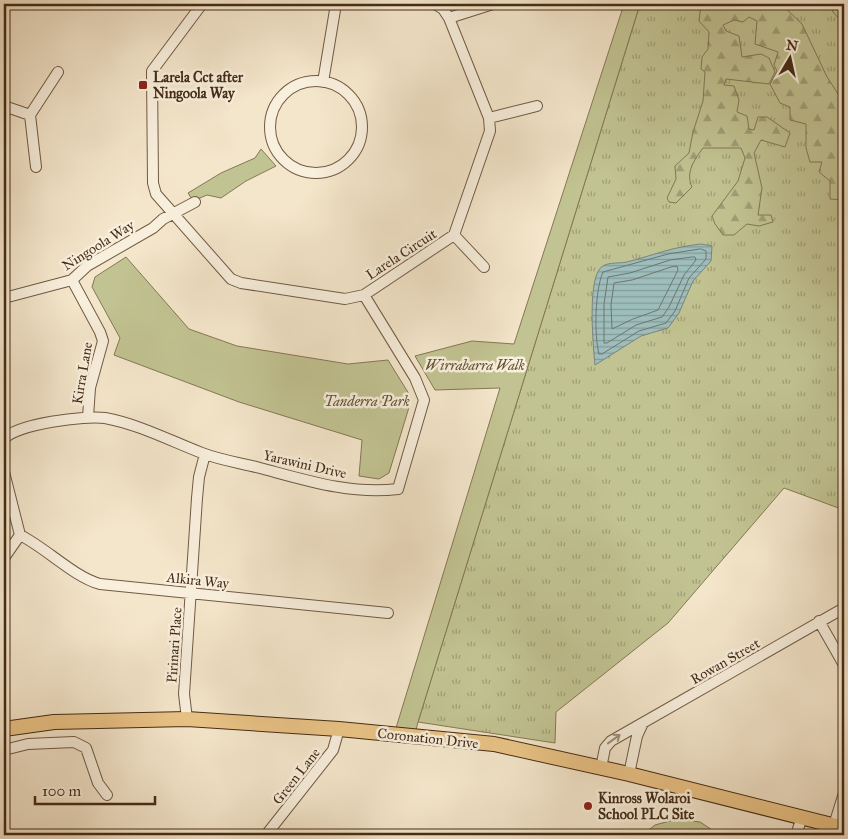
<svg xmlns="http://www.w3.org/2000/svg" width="848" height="839" viewBox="0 0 848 839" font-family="'IM FELL Great Primer',serif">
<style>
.grass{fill:url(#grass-tufts);stroke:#847854}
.forest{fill:url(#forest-firs);stroke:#847854}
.green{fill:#c2c392;stroke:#847854}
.water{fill:url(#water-rules);stroke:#7a847a}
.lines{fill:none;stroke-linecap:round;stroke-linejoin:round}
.shore{stroke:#71756a;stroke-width:1}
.minor-casing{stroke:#715a43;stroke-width:12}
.major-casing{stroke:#452c16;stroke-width:16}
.minor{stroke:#f8efdd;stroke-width:10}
.major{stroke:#eac386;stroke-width:14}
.oneway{stroke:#9e8e7a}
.poi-dot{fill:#8f2418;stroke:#f8efdd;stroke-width:2}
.labels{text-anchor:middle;stroke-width:5;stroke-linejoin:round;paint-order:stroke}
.poi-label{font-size:14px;font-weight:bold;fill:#452c16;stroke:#f8efdd;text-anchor:start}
.street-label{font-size:14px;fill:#452c16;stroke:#f8efdd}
.park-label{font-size:14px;font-style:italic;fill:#645235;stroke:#f8efdd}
</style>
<defs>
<pattern id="grass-tufts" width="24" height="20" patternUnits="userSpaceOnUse" patternTransform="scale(1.25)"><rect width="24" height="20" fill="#c2c392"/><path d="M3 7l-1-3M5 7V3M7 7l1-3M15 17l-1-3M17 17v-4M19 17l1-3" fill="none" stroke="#9f9f76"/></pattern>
<pattern id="forest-firs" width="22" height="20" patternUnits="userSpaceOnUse" patternTransform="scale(1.25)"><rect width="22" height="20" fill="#c2c392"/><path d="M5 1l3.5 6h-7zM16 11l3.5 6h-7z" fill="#9f9f76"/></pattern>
<pattern id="water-rules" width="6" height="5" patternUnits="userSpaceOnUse" patternTransform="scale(1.25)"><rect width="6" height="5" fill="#9dbebd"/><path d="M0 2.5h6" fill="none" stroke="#829b99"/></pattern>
</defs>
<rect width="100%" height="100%" fill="#f4e6cb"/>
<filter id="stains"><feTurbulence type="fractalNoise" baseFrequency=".004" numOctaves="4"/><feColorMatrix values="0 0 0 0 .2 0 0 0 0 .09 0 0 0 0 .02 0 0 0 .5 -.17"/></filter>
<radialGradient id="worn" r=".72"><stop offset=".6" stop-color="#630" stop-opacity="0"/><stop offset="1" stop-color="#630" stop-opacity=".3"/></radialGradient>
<path class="grass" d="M640 4H844V510L784 488 668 623 556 712 555 743 418 722Z"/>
<path class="forest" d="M701 4H781L802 24 827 77 844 103V200L830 199V181L819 172 822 162H810L806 148V124L790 120V107L780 103 770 84 777 71 774 65 778 52 755 44 757 21 749 17 743 22 734 20 723 25 726 31 739 36 742 57 761 54 769 58 775 72 769 84 726 79 724 85 734 86 739 100 737 112 747 116 749 129 754 130 758 117H767L790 133 785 147 761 140 754 153 762 188 758 215H771L773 222 759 226 747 224 734 235H723L715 224 712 216 738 181 745 158 741 148H703C695 159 685 172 692 187L676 203 669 202 667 198 676 179 675 166 689 153 693 132 703 101 705 72 701 69 702 57 708 49 709 32 699 21Z
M830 4H844V24L833 12Z"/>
<path class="green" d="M624 4H640L418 722 416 730 396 728 500 388 435 390 415 356 472 341 514 344Z
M261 149 276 166 246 181 221 198 207 195 193 201 188 193 221 173 255 158Z
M126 257 189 329 237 346 348 364 388 360 409 394 410 404 389 473 379 479 359 476 362 440 239 402 114 355 120 338 92 287 95 277Z
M677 819 700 822 720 835H642L655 825Z"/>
<path class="water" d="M701 244 712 246 711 261 693 281 679 313 668 328 641 336 595 365C593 345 588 286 599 270 604 261 618 264 627 262 654 255 672 247 701 244Z"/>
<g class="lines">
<path class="shore" d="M701 249 706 251V259L689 278 675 311 666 323 639 331 602 354H599C594 335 595 290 603 272L668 254Z
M692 257H695L696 260 684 275 669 307 662 317 636 325 607 343H604V304L608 277 630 273 670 260Z
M671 267 677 266 678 270 658 310 633 319 612 329 611 305 614 283 632 280Z"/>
<defs>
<path id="minor" d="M202 4 152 71 153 183 156 194 231 279 241 283 345 299 364 295 454 235 490 131 489 118 449 18 443 9 435 4
M449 18 493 4
M270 127a46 46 0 1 1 92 0a46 46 0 1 1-92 0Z
M323 82 336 4
M4 106 30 115
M489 118 537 106
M36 167 30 115 58 72
M454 235 484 267
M72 280 100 332 103 341 90 388 88 417
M4 298 72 280 87 266 153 228 163 219 195 202
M4 439C16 424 86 415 105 418 138 424 171 441 202 453 220 460 241 463 260 468 305 480 351 495 398 489L424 400 415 378 364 295
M4 472 20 535
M20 535C46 548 74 577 100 584L388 613
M4 558 20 535
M819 621 844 665
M187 719 184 694 197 498 199 477 205 454
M4 750 28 744 74 742 86 748 98 783 107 795
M601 768 605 748 611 741 844 608
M629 774 637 736 643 723
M834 825 844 793
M266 835 333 750 339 729
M796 835 802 817"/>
<path id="major" d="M4 729 54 722 187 719 339 729 494 744 629 774 844 828"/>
</defs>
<use href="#minor" class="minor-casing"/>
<use href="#major" class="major-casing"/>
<use href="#minor" class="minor"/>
<use href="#major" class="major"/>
</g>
<defs><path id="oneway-shaft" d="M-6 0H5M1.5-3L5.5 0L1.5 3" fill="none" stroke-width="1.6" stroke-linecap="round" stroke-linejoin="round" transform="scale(1.25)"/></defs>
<use class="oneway" href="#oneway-shaft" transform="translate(614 739) rotate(-36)"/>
<g class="poi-dot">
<rect x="138" y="80" width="10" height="10" rx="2.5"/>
<circle cx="588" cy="806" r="5"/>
</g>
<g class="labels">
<g class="poi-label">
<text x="153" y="82">Larela Cct after<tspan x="153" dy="16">Ningoola Way</tspan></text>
<text x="598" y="803">Kinross Wolaroi<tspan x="598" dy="16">School PLC Site</tspan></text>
</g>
<g class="street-label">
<text transform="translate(98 245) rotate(-32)" y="5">Ningoola Way</text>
<text transform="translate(401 254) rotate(-33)" y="5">Larela Circuit</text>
<text transform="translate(82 373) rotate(-80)" y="5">Kirra Lane</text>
<text transform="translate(305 464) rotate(13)" y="5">Yarawini Drive</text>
<text transform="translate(198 580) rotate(6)" y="5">Alkira Way</text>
<text transform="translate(174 645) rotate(-86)" y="5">Pirinari Place</text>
<text transform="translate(725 661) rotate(-30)" y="5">Rowan Street</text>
<text transform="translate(428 738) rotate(6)" y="5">Coronation Drive</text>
<text transform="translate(296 776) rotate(-52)" y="5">Green Lane</text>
</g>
<g class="park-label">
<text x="475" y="370">Wirrabarra Walk</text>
<text x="367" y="406">Tanderra Park</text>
</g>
</g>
<rect width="848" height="839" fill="none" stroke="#f4e6cb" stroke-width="20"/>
<rect x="5" y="5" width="838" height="829" fill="none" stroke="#452c16" stroke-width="2.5"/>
<rect x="10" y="10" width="828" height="819" fill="none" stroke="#452c16"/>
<g transform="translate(790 58) rotate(9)" stroke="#f8efdd" stroke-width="4" paint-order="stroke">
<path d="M0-4L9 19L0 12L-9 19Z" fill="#452c16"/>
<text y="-8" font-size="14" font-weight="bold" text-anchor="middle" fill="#452c16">N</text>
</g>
<path d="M35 796v8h120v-8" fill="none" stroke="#452c16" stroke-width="2.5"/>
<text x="42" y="796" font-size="15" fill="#452c16" stroke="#f8efdd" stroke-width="4" paint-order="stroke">100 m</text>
<rect width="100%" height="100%" filter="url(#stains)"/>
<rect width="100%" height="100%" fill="url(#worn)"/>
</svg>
